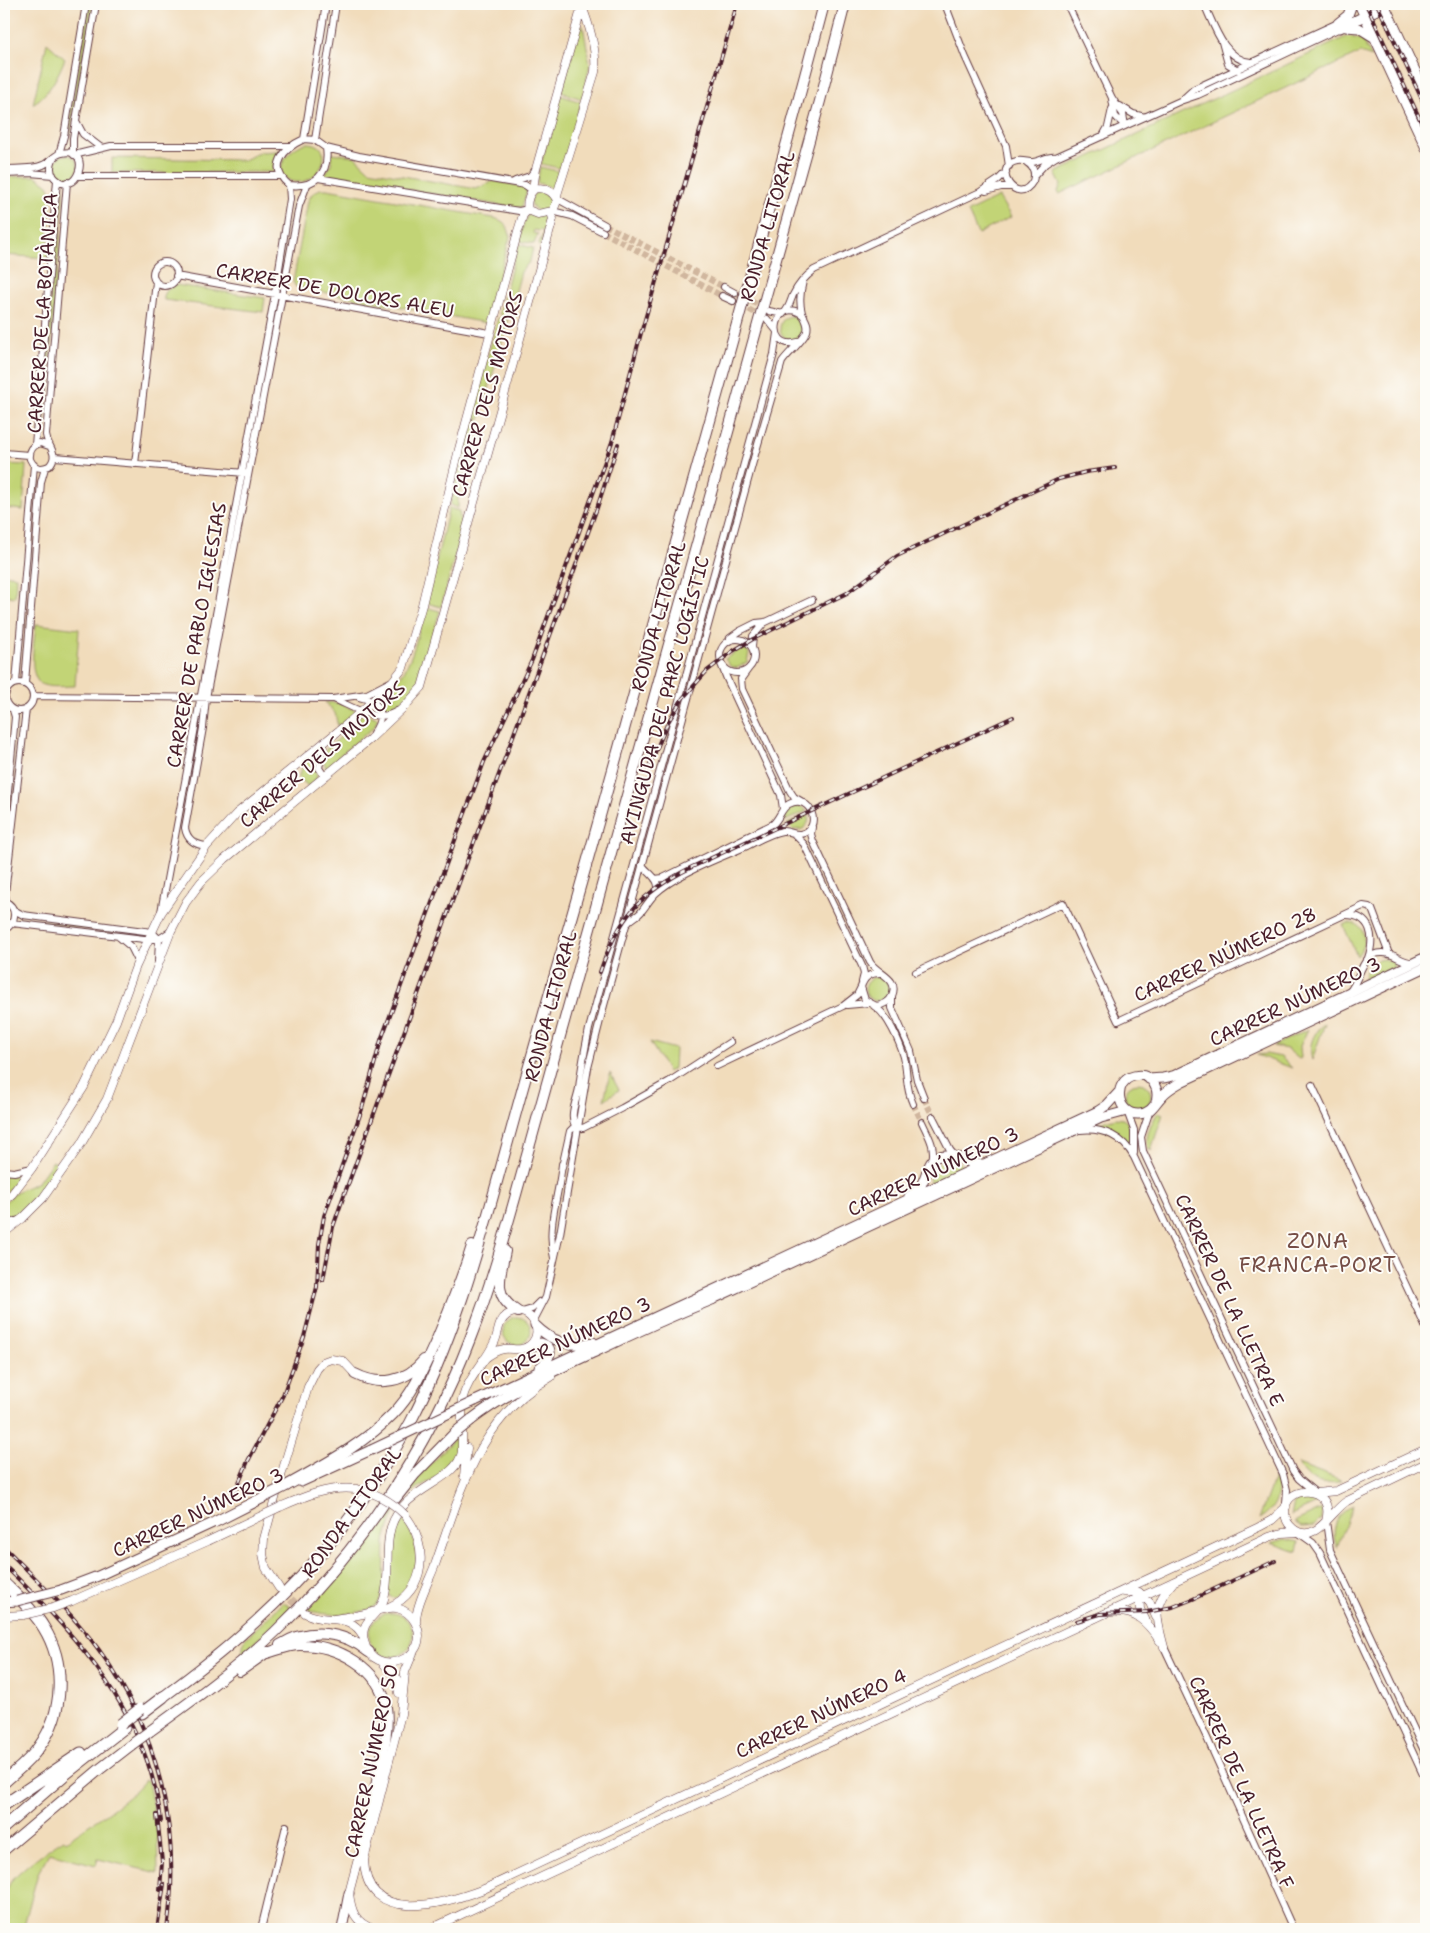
<svg xmlns="http://www.w3.org/2000/svg" width="1430" height="1933" viewBox="0 0 1430 1933" font-family="'Shantell Sans',sans-serif">
<style>
.green{fill:#c2d476;stroke:#867a50}
.lines{fill:none;stroke-linecap:round;stroke-linejoin:round}
.minor-tunnel{stroke:#d0b69e;stroke-width:6;stroke-dasharray:6 3;stroke-linecap:butt}
.tertiary-tunnel{stroke:#d0b69e;stroke-width:8;stroke-dasharray:8 4;stroke-linecap:butt}
.minor-casing{stroke:#633b41;stroke-width:8}
.tertiary-casing{stroke:#633b41;stroke-width:9}
.secondary-casing{stroke:#633b41;stroke-width:11}
.trunk-casing{stroke:#633b41;stroke-width:12}
.motorway-casing{stroke:#633b41;stroke-width:13}
.minor{stroke:#fff;stroke-width:6}
.tertiary{stroke:#fff;stroke-width:8}
.secondary{stroke:#fff;stroke-width:9}
.trunk{stroke:#fff;stroke-width:10}
.motorway{stroke:#fff;stroke-width:11}
.rail-casing{stroke:#4a1f2b;stroke-width:4}
.rail{stroke:#fdfcf7;stroke-width:2;stroke-dasharray:5.5;stroke-linecap:butt}
.tertiary-bridge-casing{stroke:#633b41;stroke-width:9;stroke-linecap:butt}
.secondary-bridge-casing{stroke:#633b41;stroke-width:11;stroke-linecap:butt}
.trunk-bridge-casing{stroke:#633b41;stroke-width:12;stroke-linecap:butt}
.motorway-bridge-casing{stroke:#633b41;stroke-width:13;stroke-linecap:butt}
.tertiary-bridge{stroke:#fff;stroke-width:8}
.secondary-bridge{stroke:#fff;stroke-width:9}
.trunk-bridge{stroke:#fff;stroke-width:10}
.motorway-bridge{stroke:#fff;stroke-width:11}
.labels{text-anchor:middle;stroke-width:4;stroke-linejoin:round;paint-order:stroke}
.street-label{font-size:19px;fill:#4a1f2b;stroke:#fdfcf7}
.quarter-label{font-size:21px;letter-spacing:1px;fill:#764e46;stroke:#fdfcf7}
</style>
<rect width="100%" height="100%" fill="#fdfcf7"/>
<filter id="ink" filterUnits="userSpaceOnUse"><feTurbulence type="fractalNoise" baseFrequency=".02" numOctaves="2"/><feDisplacementMap in="SourceGraphic" scale="10" xChannelSelector="R" yChannelSelector="G"/><feConvolveMatrix kernelMatrix="1 2 1 2 8 2 1 2 1" color-interpolation-filters="sRGB"/></filter>
<filter id="wash" filterUnits="userSpaceOnUse"><feTurbulence type="fractalNoise" baseFrequency=".0096" numOctaves="4" result="noise"/><feDisplacementMap in="SourceGraphic" scale="20" xChannelSelector="R" yChannelSelector="G"/><feGaussianBlur stdDeviation="1.12" result="paint"/><feColorMatrix in="noise" values="0 0 0 0 0 0 0 0 0 0 0 0 0 0 0 0 0 1.4 0 .05"/><feComposite in="paint" operator="in"/></filter>
<g filter="url(#wash)">
<rect width="100%" height="100%" fill="#f1dcbb"/>
<path class="green" d="M89 4H93L70 135H67Z
M580 25 583 26 590 64 582 99 561 92Z
M1348 36 1362 40 1372 57 1360 53 1059 194 1058 191 1061 185 1055 173Z
M47 43 65 59C57 77 51 92 33 104Z
M560 95 581 102 563 169 541 164Z
M306 143C338 142 322 184 296 182 268 178 285 149 306 143Z
M280 151 274 164 273 172 112 173V158L245 160 259 152Z
M332 153 354 156 369 170 476 189 494 181 525 187 527 191 522 207 516 208 325 175 331 164Z
M54 167a12 12 0 1 1 24 0a12 12 0 1 1-24 0Z
M540 167 562 172 555 191 548 186 537 183Z
M36 176 48 185 52 193 47 258 4 255V177Z
M59 189H64L43 439H39Z
M320 189H327L493 218C504 220 509 226 510 237L486 323 296 287 293 282 308 201 312 194Z
M531 201a10 10 0 1 1 20 0a10 10 0 1 1-20 0Z
M999 197 1011 217 978 234 968 212Z
M528 215 549 216 541 246 538 245 544 232 540 230 539 231 534 230 533 233 538 234 534 244 519 241 524 223Z
M518 244 533 248 530 261 521 272 509 317 499 314Z
M176 285 265 298 263 312 164 300C163 291 170 288 176 285Z
M780 328a12 12 0 1 1 24 0a12 12 0 1 1-24 0Z
M498 318 508 320 480 420 471 418Z
M471 421 479 423 458 498V508L450 505Z
M4 464 26 465 23 510 4 508Z
M449 508 459 511 462 530 441 607 426 603Z
M4 574 16 576 15 597 4 595Z
M425 607 440 611 417 687 393 710 383 714 377 702C412 673 414 648 425 607Z
M36 624 79 629 75 686C66 686 53 688 43 685 26 678 35 639 36 624Z
M744 646 749 653 747 662 737 668 730 666 725 659Z
M325 702 338 703 357 711 338 727 335 713Z
M364 713 378 718 374 727 339 756 327 770 324 763 325 750 355 725 357 719Z
M318 751 316 762 317 778 308 786 298 777 305 761Z
M800 806 807 811 785 821C784 811 790 805 800 806Z
M809 814 808 823 803 829 793 830 787 824Z
M38 921H44L117 930 116 933Z
M1348 923 1356 924C1368 932 1365 946 1357 956L1343 925Z
M1384 959 1393 962 1394 967 1366 981 1364 980C1365 967 1372 960 1384 959Z
M865 989a12 12 0 1 1 24 0a12 12 0 1 1-24 0Z
M1325 1023 1312 1060C1308 1045 1313 1033 1325 1023Z
M1308 1029 1300 1046 1301 1058 1299 1059 1287 1049 1273 1046Z
M650 1042 675 1049 674 1068 668 1072Z
M1266 1054 1281 1057 1292 1068 1257 1055Z
M610 1073 619 1090 604 1100Z
M1125 1096a13 13 0 1 1 26 0a13 13 0 1 1-26 0Z
M1158 1112 1163 1114 1151 1150 1150 1148 1148 1149C1144 1136 1152 1123 1158 1112Z
M1116 1118 1123 1119 1128 1123 1131 1130V1145L1114 1133 1092 1127 1105 1121Z
M947 1160 958 1162 963 1166 962 1169 930 1183C927 1171 935 1163 947 1160Z
M53 1161 61 1167 57 1171C38 1188 27 1211 4 1224V1203L16 1192 38 1182Z
M24 1173 4 1195V1174L12 1175Z
M503 1331a14 14 0 1 1 28 0a14 14 0 1 1-28 0Z
M459 1434C464 1481 415 1476 397 1508 393 1516 388 1528 386 1537 382 1554 389 1590 377 1604 371 1611 362 1611 353 1613 337 1615 322 1615 308 1610L339 1576 413 1482Z
M1298 1464 1341 1480C1323 1488 1308 1482 1298 1464Z
M1275 1475C1281 1494 1277 1508 1259 1519Z
M1305 1496 1313 1497 1319 1502 1291 1515 1294 1503Z
M1353 1505 1337 1547V1548C1330 1529 1336 1515 1353 1505Z
M1322 1509 1321 1519 1314 1526 1302 1527 1294 1522Z
M399 1515C422 1540 424 1578 395 1599L387 1593C389 1567 389 1540 399 1515Z
M1285 1539 1299 1542 1297 1552 1271 1543Z
M284 1602 291 1608 242 1654 244 1640Z
M369 1635a22 22 0 1 1 44 0a22 22 0 1 1-44 0Z
M145 1780 148 1781 157 1830 158 1873 98 1859 96 1865 49 1853 38 1873 23 1929H4C4 1914 2 1897 10 1883 16 1872 52 1846 64 1839L66 1841C90 1823 127 1803 145 1780Z"/>
</g>
<g filter="url(#ink)">
<g class="lines">
<path class="minor-tunnel" d="M605 225 724 287
M603 232 722 296
M735 293 764 308
M733 301 763 317
M924 1098 933 1117
M913 1104 922 1122"/>
<path class="tertiary-tunnel" d="M282 1591 303 1611"/>
<defs>
<path id="minor" d="M945 4 965 56 1006 146 1009 166
M1067 4 1112 98 1123 114 1125 126
M1204 4C1214 25 1224 60 1251 62
M1222 42 1228 64 1238 70
M1112 99 1115 116 1125 126
M1183 99 1194 89 1338 23
M1120 106 1133 114 1145 117
M76 121 83 134 100 147
M1103 136 1108 127 1112 109
M304 139 315 140 326 148C330 174 314 188 289 185 267 167 284 148 304 139Z
M304 139 326 4
M315 140 336 4
M326 148 359 156 525 185 532 190
M59 154 64 136 86 4
M73 154V138L96 4
M74 155 111 146H291
M1026 162C1033 166 1036 172 1033 181 1017 209 990 166 1017 161 1022 160 1028 162 1033 162 1041 161 1049 155 1056 157
M4 169C16 168 32 170 43 165 50 162 55 154 62 153 95 146 76 202 54 177 50 172 50 166 53 159
M4 174 30 173 53 175
M78 176H280
M1034 176 1045 164 1056 157 1180 101 1198 95 1340 28
M318 178 519 211 528 209
M515 181 530 176 536 169
M986 191 1001 187H1012
M556 198 605 225
M552 211 572 216 603 232
M153 274a12 12 0 1 1 24 0a12 12 0 1 1-24 0Z
M176 276 489 333
M724 287 735 293
M722 296 733 301
M769 311 783 314
M784 313C789 308 790 302 793 295 798 285 806 276 814 270L980 192 998 180 1006 172
M767 319 776 330
M798 342C763 352 775 292 804 316
M35 445 57 180
M49 446 40 443C32 446 29 451 30 459 34 468 40 470 49 466 60 454 48 448 46 435L67 182
M4 453 29 455
M55 457 245 473
M135 464 156 282
M730 638 740 631 756 623 766 622 812 600
M720 656a17 17 0 1 1 34 0a17 17 0 1 1-34 0Z
M752 647 753 636 765 622
M721 664 727 679 781 795 783 809
M749 668 741 679 742 689 790 791 794 797 801 801
M5 697a14 14 0 1 1 28 0a14 14 0 1 1-28 0Z
M16 683 34 465
M25 683 41 482 45 468
M33 696 333 699 367 694 392 681
M359 697C382 702 386 714 373 734
M334 699C353 707 377 724 397 711
M324 742 319 768 325 777
M812 827 811 834 813 841 870 962C877 974 900 978 892 996 889 1003 883 1005 876 1006L865 1000 861 987C864 977 870 973 880 973
M4 834 15 717 13 710
M795 835 804 844 862 966 864 974 862 982
M207 846C195 845 187 840 185 828L203 728 206 698C238 534 269 370 299 206L307 185
M642 865C648 873 662 880 657 892
M4 901C18 907 17 923 4 930
M6 901 5 894 26 709
M14 910 23 915 152 932 159 939 158 962
M161 912 275 294 290 199 289 185
M1346 915C1372 915 1375 938 1368 958
M12 923 144 939H159L171 931
M627 924C631 918 637 917 641 912 646 906 650 899 655 894 675 874 720 858 747 846 757 841 770 833 782 831 788 830 794 835 800 834 824 830 811 792 789 804 781 808 780 818 773 824L663 878 655 879
M119 937 131 947 138 961
M916 972 1063 903 1118 1021 1363 906 1369 907 1372 909 1389 954
M1349 992C1361 980 1360 952 1383 953 1395 953 1402 963 1413 962
M892 996V1008L911 1051 917 1080 924 1098
M847 1005 869 1003
M874 1006C887 1013 900 1043 904 1057 908 1074 905 1087 913 1104
M717 1066 843 1006 857 995 861 987
M1312 1085 1426 1328
M1150 1110 1141 1137 1143 1151 1293 1471 1299 1479 1316 1493
M1127 1111 1134 1130V1153
M933 1117 950 1150 954 1155
M922 1122C928 1135 936 1147 932 1161
M575 1126 583 1128 622 1108 670 1081 730 1042
M1080 1130C1103 1127 1123 1137 1134 1157L1283 1474 1287 1490 1286 1503
M562 1167 570 1131 575 1126C569 1114 577 1100 579 1088 581 1068 585 1049 589 1029L774 354 777 333
M4 1171 14 1172 32 1168
M4 1225 19 1220
M554 1258C546 1226 559 1196 562 1164
M522 1312 532 1309 539 1302
M534 1320 546 1297 560 1234 588 1068 603 1009 754 458 782 362C788 353 805 339 807 331 809 324 805 319 802 313 799 302 800 292 803 281
M1326 1521 1330 1550 1426 1755
M1299 1533 1313 1543 1320 1553 1426 1781
M1164 1647 1207 1738 1293 1929
M261 1929 286 1826"/>
<path id="tertiary" d="M536 188C545 188 554 191 557 201L553 211 538 214 528 210C526 202 529 192 536 188Z
M533 189 536 169 582 6
M556 198 595 72C597 50 589 24 581 4
M4 1201 12 1194 32 1168 84 1087 116 1021 136 966 161 913 207 846 237 813 347 724 388 687 403 668 422 605 459 449 518 231 523 215 528 210
M4 1233 23 1218 43 1198 81 1144 107 1099 171 931 186 902 201 882 225 859 370 739 406 705 422 687 508 382 553 219 551 212
M464 1476 467 1448
M1316 1493 1336 1491 1426 1449
M280 1507C305 1496 328 1486 356 1489
M1326 1521C1337 1482 1277 1483 1286 1518 1287 1523 1291 1527 1295 1530 1316 1544 1331 1511 1347 1501L1426 1463
M279 1588 266 1568 263 1554 264 1539 283 1469 308 1387 317 1369 323 1362 331 1359 343 1361 355 1374
M1124 1592H1139L1150 1603 1156 1617
M1139 1594 1140 1609 1146 1621
M72 1601 208 1541
M389 1607C427 1591 429 1544 405 1515
M1111 1612C1136 1610 1147 1622 1160 1641
M305 1613C326 1625 350 1611 363 1636
M4 1616 23 1615
M334 1619C345 1617 357 1616 368 1613 378 1611 387 1606 397 1608 405 1610 411 1615 415 1622 435 1659 373 1681 364 1641 359 1620 379 1616 384 1599 391 1576 384 1550 391 1527 404 1486 456 1483 462 1452V1400C468 1377 485 1363 494 1343 499 1334 497 1322 507 1315 527 1302 547 1330 530 1345 522 1352 513 1348 504 1349 496 1350 489 1355 483 1360
M416 1623C415 1607 429 1581 435 1565 461 1492 479 1417 551 1377
M1164 1647C1157 1620 1151 1606 1172 1584
M415 1648 405 1672 401 1714 364 1860C366 1927 444 1904 484 1889L1259 1527 1272 1520 1286 1507
M383 1663 396 1677 399 1693
M374 1929C355 1923 351 1911 349 1893L375 1794
M430 1929 1269 1537 1282 1533 1298 1532"/>
<path id="secondary" d="M1359 4 1426 148
M1384 4 1426 94
M1338 23 1348 15 1352 4
M1346 27 1359 28 1375 38
M1340 28 1385 6
M1149 1079 1163 1078 1173 1076 1426 957
M1156 1102C1160 1088 1151 1072 1134 1076 1112 1081 1116 1115 1139 1114 1151 1114 1155 1103 1162 1096 1167 1090 1174 1086 1181 1082L1426 967
M909 1196C913 1193 919 1190 921 1185 929 1173 926 1154 948 1155 961 1155 969 1166 982 1164
M713 1299 1101 1118 1127 1111
M535 1325C552 1342 570 1348 593 1342
M527 1348 541 1343C557 1348 549 1360 539 1368
M475 1401 1098 1111 1107 1105 1119 1092
M301 1482 371 1450
M61 1590 98 1576 215 1522
M4 1602 17 1601
M342 1929 349 1893"/>
<path id="trunk" d="M505 1251C500 1277 492 1296 518 1312
M355 1374C380 1387 406 1382 424 1360
M471 1420C509 1391 551 1372 594 1352 633 1333 673 1315 713 1299
M286 1486C323 1465 363 1445 393 1414 414 1393 425 1365 437 1339 450 1308 462 1278 472 1246
M395 1499 415 1474 455 1433
M280 1645C309 1627 343 1631 369 1652
M263 1654C275 1651 288 1645 300 1645 337 1645 380 1667 386 1707 390 1736 378 1769 374 1798
M240 1671 267 1652
M163 1697C190 1677 218 1656 243 1633 311 1574 367 1502 410 1423 451 1345 475 1262 498 1178 516 1112 534 1047 553 981 594 841 632 700 671 560 723 375 775 190 824 4
M150 1731C193 1700 236 1669 275 1632 360 1551 428 1449 470 1339 489 1291 503 1241 517 1191L820 101 845 4
M4 1850 100 1769 131 1745"/>
<path id="motorway" d="M4 1583C18 1597 34 1611 44 1628 66 1664 64 1713 39 1747 30 1761 16 1771 4 1782
M142 1713 163 1697
M4 1805 81 1753
M4 1827 63 1776 124 1728"/>
</defs>
<use href="#minor" class="minor-casing"/>
<use href="#tertiary" class="tertiary-casing"/>
<use href="#secondary" class="secondary-casing"/>
<use href="#trunk" class="trunk-casing"/>
<use href="#motorway" class="motorway-casing"/>
<use href="#minor" class="minor"/>
<use href="#tertiary" class="tertiary"/>
<use href="#secondary" class="secondary"/>
<use href="#trunk" class="trunk"/>
<use href="#motorway" class="motorway"/>
<defs>
<path id="rail" d="M1366 4 1426 132
M1377 4 1426 108
M648 769 668 722 683 698 707 671 733 651 753 639 847 593 897 556 1059 479 1086 472 1115 468
M600 972C618 918 640 893 692 867L1013 717
M323 1280 333 1227 343 1198 597 508 618 444
M235 1492 248 1461 283 1395 304 1337 317 1287 319 1244 324 1216 362 1109 381 1040 484 762 532 660 612 442 641 333 737 4
M4 1547C37 1580 71 1612 99 1650 158 1730 182 1831 167 1929
M4 1565C77 1635 149 1716 161 1821
M1077 1621 1100 1614 1147 1612 1173 1607 1193 1599 1275 1561
M157 1815 162 1862 160 1890
M157 1929 164 1884"/>
</defs>
<use href="#rail" class="rail-casing"/>
<use href="#rail" class="rail"/>
<defs>
<path id="tertiary-bridge" d="M356 1489C375 1492 391 1501 405 1515
M208 1541 280 1507
M23 1615 53 1608 72 1601"/>
<path id="secondary-bridge" d="M371 1450 475 1401
M17 1601 61 1590"/>
<path id="trunk-bridge" d="M455 1433 471 1420
M215 1522 286 1486
M131 1745 150 1731"/>
<path id="motorway-bridge" d="M121 1724 140 1709"/>
</defs>
<use href="#tertiary-bridge" class="tertiary-bridge-casing"/>
<use href="#secondary-bridge" class="secondary-bridge-casing"/>
<use href="#trunk-bridge" class="trunk-bridge-casing"/>
<use href="#motorway-bridge" class="motorway-bridge-casing"/>
<use href="#tertiary-bridge" class="tertiary-bridge"/>
<use href="#secondary-bridge" class="secondary-bridge"/>
<use href="#trunk-bridge" class="trunk-bridge"/>
<use href="#motorway-bridge" class="motorway-bridge"/>
</g>
</g>
<g class="labels">
<g class="street-label">
<text transform="translate(767 226) rotate(-74)" y="7">RONDA LITORAL</text>
<text transform="translate(335 290) rotate(10)" y="7">CARRER DE DOLORS ALEU</text>
<text transform="translate(42 313) rotate(-86)" y="7">CARRER DE LA BOTÀNICA</text>
<text transform="translate(487 394) rotate(-74)" y="7">CARRER DELS MOTORS</text>
<text transform="translate(658 616) rotate(-74)" y="7">RONDA LITORAL</text>
<text transform="translate(196 635) rotate(-80)" y="7">CARRER DE PABLO IGLESIAS</text>
<text transform="translate(664 700) rotate(-75)" y="7">AVINGUDA DEL PARC LOGÍSTIC</text>
<text transform="translate(322 754) rotate(-41)" y="7">CARRER DELS MOTORS</text>
<text transform="translate(1225 954) rotate(-25)" y="7">CARRER NÚMERO 28</text>
<text transform="translate(1295 1001) rotate(-25)" y="7">CARRER NÚMERO 3</text>
<text transform="translate(550 1006) rotate(-75)" y="7">RONDA LITORAL</text>
<text transform="translate(933 1171) rotate(-25)" y="7">CARRER NÚMERO 3</text>
<text transform="translate(1230 1300) rotate(65)" y="7">CARRER DE LA LLETRA E</text>
<text transform="translate(565 1341) rotate(-25)" y="7">CARRER NÚMERO 3</text>
<text transform="translate(198 1512) rotate(-25)" y="7">CARRER NÚMERO 3</text>
<text transform="translate(351 1512) rotate(-54)" y="7">RONDA LITORAL</text>
<text transform="translate(821 1713) rotate(-25)" y="7">CARRER NÚMERO 4</text>
<text transform="translate(371 1761) rotate(-78)" y="7">CARRER NÚMERO 50</text>
<text transform="translate(1242 1782) rotate(66)" y="7">CARRER DE LA LLETRA F</text>
</g>
<g class="quarter-label">
<text x="1318" y="1248">ZONA<tspan x="1318" dy="24">FRANCA-PORT</tspan></text>
</g>
</g>
<rect width="1430" height="1933" fill="none" stroke="#fdfcf7" stroke-width="20"/>
</svg>
